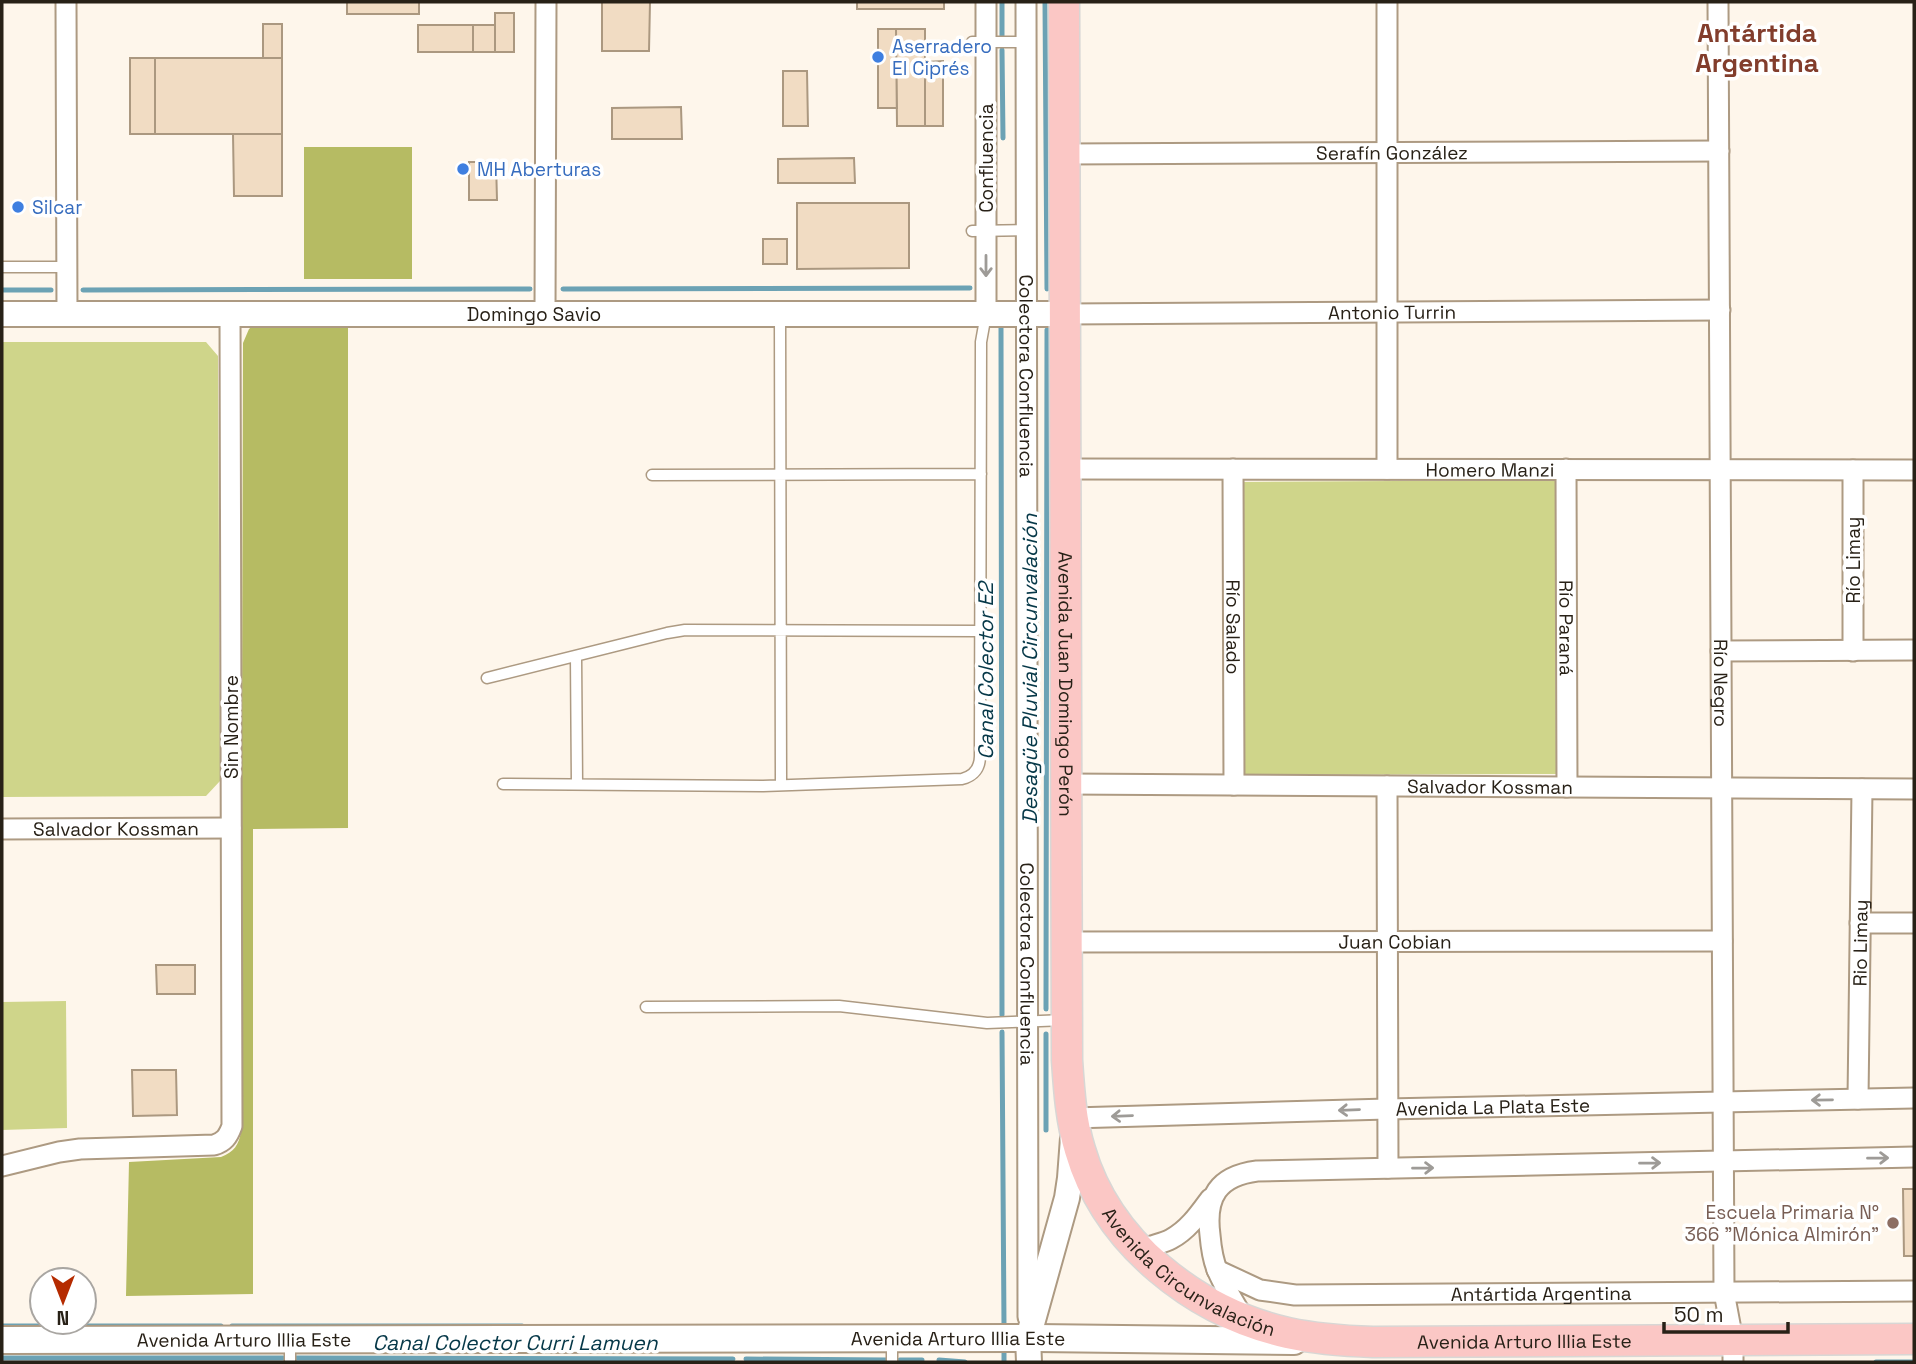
<svg xmlns="http://www.w3.org/2000/svg" width="1916" height="1364" viewBox="0 0 1916 1364" font-family="'Space Grotesk',sans-serif">
<style>
.green{fill:#cfd58a}
.forest{fill:#b6bb63}
.lines{fill:none;stroke-linecap:round;stroke-linejoin:round}
.stream{stroke:#6ca2b4;stroke-width:5}
.building{fill:#f1dcc3;stroke:#ab9880;stroke-width:2}
.service-casing{stroke:#ad9a82;stroke-width:13}
.minor-casing{stroke:#ad9a82;stroke-width:23}
.tertiary-casing{stroke:#ad9a82;stroke-width:28}
.secondary-casing{stroke:#ad9a82;stroke-width:30}
.primary-casing{stroke:#d8d7d5;stroke-width:33}
.service{stroke:#fff;stroke-width:10}
.minor{stroke:#fff;stroke-width:19}
.tertiary{stroke:#fff;stroke-width:24}
.secondary{stroke:#fff;stroke-width:26}
.primary{stroke:#fbc7c5;stroke-width:30}
.oneway{stroke:#9e9b97}
.shop-dot{fill:#3f7fe0;stroke:#fff;stroke-width:2.5}
.education-dot{fill:#8d6e63;stroke:#fff;stroke-width:2.5}
.labels{text-anchor:middle;stroke-width:7;stroke-linejoin:round;paint-order:stroke}
.shop-label{font-size:19px;fill:#366cbe;stroke:#fff;text-anchor:start}
.street-label{font-size:19px;fill:#282117;stroke:#fff}
.education-label{font-size:19px;fill:#785e54;stroke:#fff;text-anchor:end}
.water-label{font-size:21px;font-style:italic;fill:#063848;stroke:#fff}
.district-label{font-size:26px;font-weight:bold;fill:#823d2c;stroke:#fff}
</style>
<rect width="100%" height="100%" fill="#fef6eb"/>
<path class="green" d="M2 342H206L218 356 220 781 206 796 2 797Z
M1555 480 1556 774 1242 775 1240 482Z
M66 1001 67 1128 2 1130V1002Z"/>
<path class="forest" d="M304 147H412V279H304Z
M348 322V828L253 829V1294L126 1296 129 1162 221 1157C234 1152 239 1145 241 1131L243 343 249 329 255 324Z"/>
<g class="lines">
<path class="stream" d="M1045 2 1047 289
M1002 36V2
M1002 50 1003 138
M563 289 970 288
M2 290H51
M83 290 530 289
M1001 327 1002 1015
M1046 1009 1047 330
M1002 1032 1004 1326
M1046 1034V1130
M2 1326H221
M232 1326H522
M1004 1348V1362
M2 1358H283
M296 1358 733 1359
M746 1359 887 1360
M900 1360H922
M939 1360 965 1362
M1876 1362H1914"/>
</g>
<path class="building" d="M347 2H419V14H347Z
M602 2H650L649 51H602Z
M857 2H944V9H857Z
M495 13H514V52H495Z
M263 24H282V58H263Z
M418 25H473V52H418Z
M473 25H495V52H473Z
M878 29H896L897 108H878Z
M896 29H925V126H897Z
M130 58H155V134H130Z
M155 58H282V134H155Z
M943 61V126H925V62Z
M783 71H807L808 126H783Z
M681 107 682 139H612V108Z
M233 134H282V196H234Z
M854 158 855 183H778V159Z
M469 162H496L497 200H469Z
M797 203H909V268L797 269Z
M763 239H787V264H763Z
M156 965H195V994H157Z
M132 1070H176L177 1115 133 1116Z
M1903 1189H1914V1256H1904Z"/>
<g class="lines">
<defs>
<path id="service" d="M972 42H1026
M972 231 1027 230
M2 267H67
M780 314 781 785
M652 475 981 474
M576 656 577 784
M487 678 667 633 685 630 980 631
M503 784 763 786 962 779C974 776 980 768 980 756L981 342 986 314
M646 1007 839 1006 987 1023 1065 1020
M892 1339V1362
M290 1342V1362"/>
<g id="minor">
<path d="M66 2 67 314"/>
<path d="M986 2V314"/>
<path id="s1" d="M1026 2 1028 1317"/>
<path id="s2" d="M1718 2 1724 1292 1733 1340V1362"/>
<path id="s3" d="M1065 154 1719 151"/>
<path d="M545 314 546 2"/>
<path id="s4" d="M1065 314 1720 310"/>
<path id="s5" d="M1065 469 1914 470"/>
<path id="s6" d="M1233 469 1234 785"/>
<path d="M1387 469V2"/>
<path id="s7" d="M1566 469 1567 787"/>
<path d="M1721 651 1914 650"/>
<path d="M1853 651V470"/>
<path id="s8" d="M1066 784 1914 789"/>
<path d="M1387 786 1388 1168"/>
<path id="s9" d="M2 829 231 828"/>
<path d="M1860 923H1914"/>
<path id="s10" d="M1066 942 1722 941"/>
<path id="s11" d="M1858 1099 1862 789"/>
<path id="s12" d="M1073 1118 1387 1109 1914 1098"/>
<path d="M2 1166 59 1152 80 1149 214 1145C224 1142 228 1137 232 1126L230 314"/>
<path d="M1140 1251C1150 1245 1162 1244 1171 1239 1188 1230 1199 1214 1210 1199"/>
<path id="s13" d="M1217 1270 1260 1290 1295 1295 1914 1291"/>
<path d="M1244 1319C1235 1304 1225 1288 1218 1272 1213 1261 1211 1247 1210 1235 1205 1197 1218 1176 1257 1171L1914 1157"/>
</g>
<g id="tertiary">
<path id="s14" d="M2 314H1065"/>
<path d="M1029 1362 1028 1338 1067 1198 1070 1178 1073 1138"/>
</g>
<g id="secondary">
<path id="s15" d="M2 1340 1037 1338 1294 1341"/>
</g>
<g id="primary">
<path id="s16" d="M1064 2 1067 1060C1069 1090 1071 1121 1080 1150 1107 1243 1195 1312 1288 1333 1316 1339 1344 1341 1373 1342L1914 1339"/>
</g>
</defs>
<use href="#service" class="service-casing"/>
<use href="#minor" class="minor-casing"/>
<use href="#tertiary" class="tertiary-casing"/>
<use href="#secondary" class="secondary-casing"/>
<use href="#primary" class="primary-casing"/>
<use href="#service" class="service"/>
<use href="#minor" class="minor"/>
<use href="#tertiary" class="tertiary"/>
<use href="#secondary" class="secondary"/>
<use href="#primary" class="primary"/>
</g>
<defs><path id="oneway-shaft" d="M-6 0H5M1.5-3L5.5 0L1.5 3" fill="none" stroke-width="1.6" stroke-linecap="round" stroke-linejoin="round" transform="scale(1.75)"/></defs>
<g class="oneway">
<use href="#oneway-shaft" transform="translate(986 266) rotate(90)"/>
<use href="#oneway-shaft" transform="translate(1822 1100) rotate(179)"/>
<use href="#oneway-shaft" transform="translate(1349 1110) rotate(178)"/>
<use href="#oneway-shaft" transform="translate(1122 1116) rotate(178)"/>
<use href="#oneway-shaft" transform="translate(1878 1158) rotate(-1)"/>
<use href="#oneway-shaft" transform="translate(1650 1163) rotate(-1)"/>
<use href="#oneway-shaft" transform="translate(1423 1168) rotate(-1)"/>
</g>
<g class="shop-dot">
<circle cx="878" cy="57" r="7"/>
<circle cx="463" cy="169" r="7"/>
<circle cx="18" cy="207" r="7"/>
</g>
<circle class="education-dot" cx="1893" cy="1223" r="7"/>
<g class="labels">
<g class="shop-label">
<text x="892" y="53">Aserradero<tspan x="892" dy="22">El Ciprés</tspan></text>
<text x="477" y="176">MH Aberturas</text>
<text x="32" y="214">Silcar</text>
</g>
<g class="street-label">
<text dy="7" stroke="none"><textPath href="#s3" startOffset="327">Serafín González</textPath></text>
<text transform="translate(986 158) rotate(-90)" y="7">Confluencia</text>
<text dy="7" stroke="none"><textPath href="#s4" startOffset="327">Antonio Turrin</textPath></text>
<text dy="7" stroke="none"><textPath href="#s14" startOffset="532">Domingo Savio</textPath></text>
<text dy="7" stroke="none"><textPath href="#s1" startOffset="374">Colectora Confluencia</textPath></text>
<text dy="7" stroke="none"><textPath href="#s5" startOffset="425">Homero Manzi</textPath></text>
<text transform="translate(1853 560) rotate(-90)" y="7">Río Limay</text>
<text dy="7" stroke="none"><textPath href="#s6" startOffset="158">Río Salado</textPath></text>
<text dy="7" stroke="none"><textPath href="#s7" startOffset="159">Río Paraná</textPath></text>
<text dy="7" stroke="none"><textPath href="#s2" startOffset="681">Río Negro</textPath></text>
<text dy="7" stroke="none"><textPath href="#s16" startOffset="682">Avenida Juan Domingo Perón</textPath></text>
<text transform="translate(231 727) rotate(-90)" y="7">Sin Nombre</text>
<text dy="7" stroke="none"><textPath href="#s8" startOffset="424">Salvador Kossman</textPath></text>
<text dy="7" stroke="none"><textPath href="#s9" startOffset="114">Salvador Kossman</textPath></text>
<text dy="7" stroke="none"><textPath href="#s10" startOffset="329">Juan Cobian</textPath></text>
<text dy="7" stroke="none"><textPath href="#s11" startOffset="156">Rio Limay</textPath></text>
<text dy="7" stroke="none"><textPath href="#s1" startOffset="962">Colectora Confluencia</textPath></text>
<text dy="7" stroke="none"><textPath href="#s12" startOffset="420">Avenida La Plata Este</textPath></text>
<text dy="7" stroke="none"><textPath href="#s16" startOffset="1320">Avenida Circunvalación</textPath></text>
<text dy="7" stroke="none"><textPath href="#s13" startOffset="329">Antártida Argentina</textPath></text>
<text dy="7" stroke="none"><textPath href="#s15" startOffset="956">Avenida Arturo Illia Este</textPath></text>
<text dy="7" stroke="none"><textPath href="#s15" startOffset="242">Avenida Arturo Illia Este</textPath></text>
<text dy="7" stroke="none"><textPath href="#s16" startOffset="1676">Avenida Arturo Illia Este</textPath></text>
</g>
<g class="education-label">
<text x="1879" y="1219">Escuela Primaria N°<tspan x="1879" dy="22">366 "Mónica Almirón"</tspan></text>
</g>
<g class="water-label">
<text transform="translate(1030 669) rotate(-90)" y="7">Desagüe Pluvial Circunvalación</text>
<text transform="translate(986 671) rotate(-90)" y="7">Canal Colector E2</text>
<text x="515" y="1350">Canal Colector Curri Lamuen</text>
</g>
<g class="district-label">
<text x="1757" y="42">Antártida<tspan x="1757" dy="30">Argentina</tspan></text>
</g>
</g>
<rect width="1916" height="1364" fill="none" stroke="#282117" stroke-width="7"/>
<g transform="translate(63 1301) rotate(180)"><circle r="33" fill="#ffffff" stroke="#a9a6a2" stroke-width="2"/>
<path d="M0-5L12 26L0 18L-12 26Z" fill="#b52b00"/>
<text y="-10" font-size="19" font-weight="bold" text-anchor="middle" fill="#282117">N</text>
</g>
<path d="M1664 1322v10h124v-10" fill="none" stroke="#282117" stroke-width="3.5"/>
<text x="1674" y="1322" font-size="21" fill="#282117" stroke="#ffffff" stroke-width="5" paint-order="stroke">50 m</text>
</svg>
